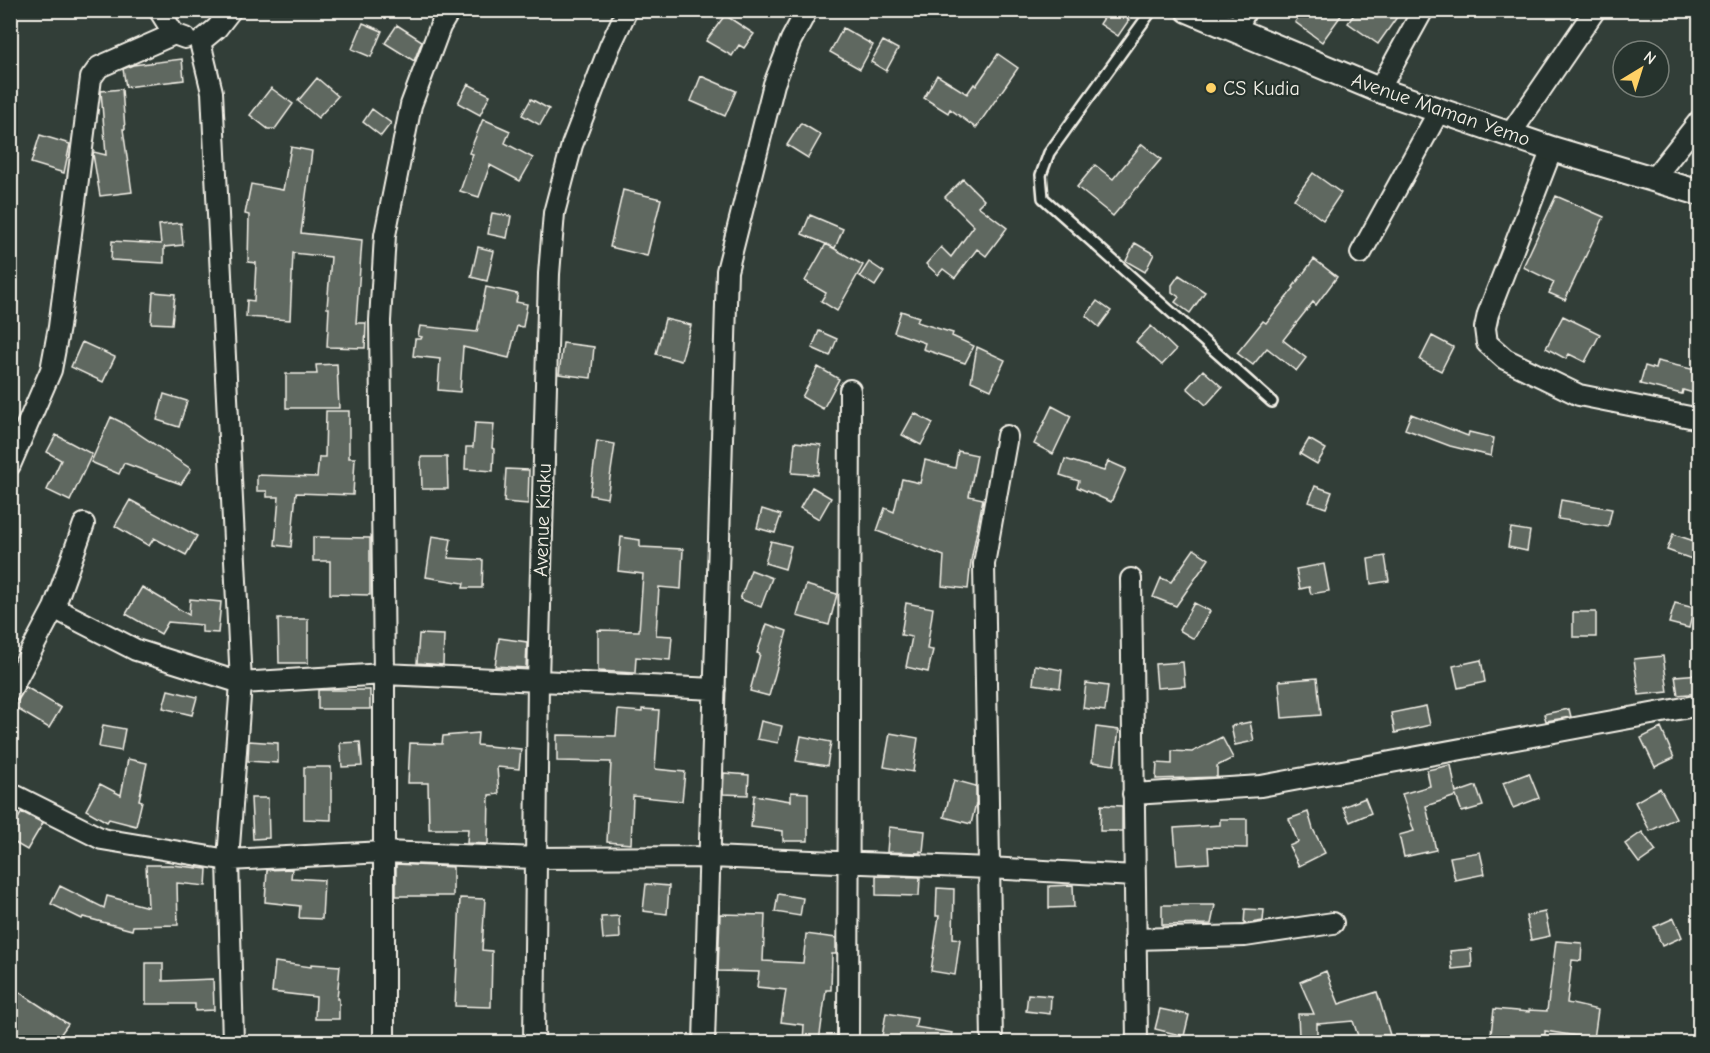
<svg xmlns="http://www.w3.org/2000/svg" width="1710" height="1053" viewBox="0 0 1710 1053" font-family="'Comic Neue',sans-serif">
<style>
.building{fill:#5f6861;stroke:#f4f1e8;stroke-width:1.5}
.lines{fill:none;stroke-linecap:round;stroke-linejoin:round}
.service-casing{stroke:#f4f1e8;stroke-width:14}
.minor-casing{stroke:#f4f1e8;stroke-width:24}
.tertiary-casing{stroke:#f4f1e8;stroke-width:28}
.service{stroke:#26332d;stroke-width:9}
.minor{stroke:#26332d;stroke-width:20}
.tertiary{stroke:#26332d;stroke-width:24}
.poi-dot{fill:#ffd166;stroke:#26332d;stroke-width:2}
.labels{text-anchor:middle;stroke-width:4.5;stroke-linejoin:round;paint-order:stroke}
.poi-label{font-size:20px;fill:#f4f1e8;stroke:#26332d;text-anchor:start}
.street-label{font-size:20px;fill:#f4f1e8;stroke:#26332d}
</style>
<rect width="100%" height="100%" fill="#323e38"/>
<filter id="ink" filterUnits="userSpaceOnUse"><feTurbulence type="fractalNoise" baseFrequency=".0167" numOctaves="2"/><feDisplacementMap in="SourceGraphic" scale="12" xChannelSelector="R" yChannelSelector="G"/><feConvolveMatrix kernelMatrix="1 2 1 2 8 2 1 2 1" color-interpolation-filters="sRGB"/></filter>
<g filter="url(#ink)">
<path class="building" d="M1109 10H1115L1129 20 1118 36 1100 24Z
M1304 10H1345L1322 42 1295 22Z
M1357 10H1402L1378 44 1348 23Z
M725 15 754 34 744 48 739 45 732 56 706 41Z
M363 23 382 31 371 57 352 49Z
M397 25 422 41 414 61 385 43Z
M843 28 873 45 860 69 830 52Z
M883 41 898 49 886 71 871 62Z
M998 54 1018 68 976 128 950 109 948 113 924 98 937 75 967 94 974 84 976 86Z
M182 59 184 80 126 87 123 69 133 65Z
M701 76 736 91 725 116 691 101Z
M317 78 338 96 318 118 298 101Z
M468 84 490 95 480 115 458 103Z
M271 88 293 104 275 129H268L250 115Z
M122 89 125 129H123L132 192 100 196 93 154 94 152 106 155 101 91Z
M531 99 549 109 540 125 522 115Z
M372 109 391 123 381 136 363 122Z
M483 119 510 131 505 143 533 158 520 181 490 165 479 197 460 191 473 154 469 153Z
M801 123 821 135 808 158 787 145Z
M40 135 70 144 64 173 31 163Z
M1142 144 1161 159 1113 216 1077 187 1095 165 1113 179Z
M291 147 312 151 301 233 362 240 356 323H366L365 348 327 347 329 308H327L331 257 293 253 290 320 246 317 247 300 254 301 256 263 248 262 249 215 245 214 251 184 283 190Z
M1313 173 1341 193 1323 220 1294 199Z
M963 179 984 200 978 206 1007 228 986 256 977 249 955 278 943 269 938 275 926 264 941 247 951 257 974 226 945 197Z
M623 190 661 199 647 256 610 247Z
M1556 196 1604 217 1565 300 1549 293 1554 282 1523 267Z
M492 213 511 216 507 238 488 234Z
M810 215 843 229 835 248 802 234Z
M181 223 183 245 164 247V263L111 260 112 241 161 244 159 225Z
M1135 243 1154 254 1145 272 1126 261Z
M826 244 863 265 837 311 821 301 826 293 805 281Z
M478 247 494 251 487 281 471 277Z
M1314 259 1337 277 1316 305 1313 302 1283 340 1306 358 1296 371 1267 348 1253 365 1237 353 1263 321 1266 323 1294 288 1293 287Z
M869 262 884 272 875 286 860 276Z
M1179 275 1205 292 1190 313 1175 302 1179 297 1172 292V285Z
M486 287 518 294 516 302 527 304 523 327 517 326 509 358 463 347 460 392 438 390 440 359 413 356 415 339H421L422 337 418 336 420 326 477 332Z
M153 292 175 294 172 324 151 323Z
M1097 301 1111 311 1099 327 1086 316Z
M901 311 919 317 917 322 953 333 952 336 974 346 965 363 923 349 925 343 894 332Z
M1563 316 1600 334 1585 362 1569 354 1566 359 1546 348Z
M665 319 691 325 681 361 656 354Z
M1151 326 1176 350 1162 365 1136 342Z
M819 331 837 339 830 356 812 348Z
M1432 336 1453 347 1441 371 1420 360Z
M82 342 115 357 103 382 71 367Z
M563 343 594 347 591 378 559 374Z
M977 347 1005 360 991 390 971 381Z
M1657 361 1700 371V395L1683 390 1682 394 1640 384 1645 366 1655 369Z
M337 364 339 408H286V374H317L316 365Z
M818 367 839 379 823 409 802 397Z
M1203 370 1222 387 1206 405 1187 388Z
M164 394 187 401 179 427 157 420Z
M1052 406 1071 416 1053 454 1034 444Z
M326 411H349V458H355L353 495 296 493 291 547 275 545 279 497H267V491H257V475L317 477 319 457H325Z
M914 413 933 423 921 445 902 435Z
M1411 414 1468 436 1469 432 1494 438 1491 456 1450 446 1405 429Z
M111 417 121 422 191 469 181 484 124 463 119 474 91 462Z
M475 423 494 424 492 448 494 449 493 471 465 469 466 447H473Z
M56 435 92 454 70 501 47 490 61 460 47 452Z
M1309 439 1326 449 1317 464 1300 454Z
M597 441 615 444 607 498 590 495Z
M795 442 821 445 818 475 792 473Z
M958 451 977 455 969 496 983 499 971 561 968 589 942 586 944 556 877 531 885 508 894 512 902 479 920 483 925 460 955 468Z
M421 457H447L448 489H422Z
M1065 459 1104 471 1108 461 1126 469 1111 502 1077 487 1079 481 1060 475Z
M506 469 529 470 528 504 504 502Z
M1315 486 1332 492 1326 508 1309 502Z
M812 487 831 498 819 519 800 508Z
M130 500 197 536 186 555 154 538 149 546 115 526Z
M1561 500 1612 509 1608 527 1558 519Z
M762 509 781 515 775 533 757 528Z
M1511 528 1530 531 1527 551 1508 547Z
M1673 534 1700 543V562L1667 550Z
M432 536 451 539 448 558 483 560 482 588H463L464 583 426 577Z
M313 537 370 538V595L330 594V561H313Z
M621 537 640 540V547L683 549 681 589 659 587 656 635 672 636 670 660 636 657 635 673 598 671V630L639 631 643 574 618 571Z
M771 541 791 546 785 569 765 563Z
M1194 549 1209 559 1176 606 1153 597 1161 578 1171 582Z
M1385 556 1389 581 1371 584 1368 559Z
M1324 564 1329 591 1311 594 1309 587 1300 589 1296 569Z
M751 570 772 578 761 607 740 599Z
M806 585 837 594 829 625 797 616Z
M142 587 189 615 190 599 221 602 218 633 202 632V625L168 622 161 634 126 614Z
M906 603 933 608 927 649 933 650 928 672 906 667 912 637 901 635Z
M1194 603 1210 611 1194 639 1179 630Z
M1675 603 1694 608 1689 628 1669 623Z
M1573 612H1596V637H1573Z
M278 619H308V663H279Z
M767 624 787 631 769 696 750 691 760 654 757 653Z
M419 634 444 635 443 665 417 663Z
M499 638 527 642 526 668 495 666Z
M1663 656 1668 692 1639 695 1634 659Z
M1481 660 1485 682 1458 688 1453 666Z
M1183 662 1185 686 1157 688 1155 664Z
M1035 665 1062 670 1060 688 1033 684Z
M1700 674V693L1678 695 1675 676Z
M1317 678 1321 715 1282 718 1279 681Z
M1086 683 1108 686 1105 711 1083 708Z
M26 687 61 708 49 728 14 707Z
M168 690 197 697 192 715 163 708Z
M318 690H370V709H318Z
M1426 706 1430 725 1395 733 1391 713Z
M642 709 659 710 655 769 685 772 682 801 633 796 631 844 607 842 611 762 557 761V735L616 736 618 710 642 712Z
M1569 709 1571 717 1546 721 1544 714Z
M761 721 782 726 778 743 757 739Z
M1250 722 1254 741 1235 745 1231 726Z
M103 725 125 729 121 751 99 747Z
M1096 727 1119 730 1114 765 1092 762Z
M1661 728 1674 758 1655 767 1641 738Z
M478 733 477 745 521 749 519 769 497 767 499 794 489 795 488 844 467 843 468 829H429L428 783H408L410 743 442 744 443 736Z
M890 733 918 738 913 772 884 767Z
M801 736 831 742 827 766 796 761Z
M1222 737 1233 758 1217 766V777L1156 779 1157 763 1172 764V751L1192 752Z
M249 741 278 743V763L248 761Z
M360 742 362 766 342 767 340 743Z
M128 759 147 763 139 800 142 801 136 826 109 819 107 822 86 810 100 784 121 795Z
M1451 765 1456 793 1476 786 1483 806 1462 812 1456 796 1426 806 1436 850 1404 857 1399 835 1414 831 1402 794 1430 786 1427 770Z
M304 767H331V820L304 819Z
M724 773 749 775 748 795 723 794Z
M1529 773 1539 798 1513 808 1503 783Z
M954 780 976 786V803L971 824 944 817Z
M1660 788 1676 818 1650 831 1635 802Z
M791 792 808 793V841H783V831L751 827 754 795 791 801Z
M251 798H268L269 838 253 839Z
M1365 798 1371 813 1350 822 1343 807Z
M1101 805 1122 806V831H1100Z
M22 812 43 823 27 850 10 840V831Z
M1308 812 1313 829 1325 853 1299 866 1289 846 1298 842 1289 819Z
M1220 819H1247V848L1208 847 1209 863 1177 865 1174 828 1220 825Z
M889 827 925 831 923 852 920 851V853L887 852Z
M1642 832 1656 851 1639 863 1625 844Z
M1480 852 1485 874 1455 880 1450 857Z
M396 864 453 867V896H396Z
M146 865H172L207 869 206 886 177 883 178 925 133 926 132 930 83 917 82 919 51 904 60 886 104 908 107 896 148 907Z
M292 869 291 878 324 880 322 919 299 918 300 906 265 902 267 870Z
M876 876 920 877 919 896 876 895Z
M646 884 669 886 667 914 643 911Z
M1073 885 1074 907 1049 908V886Z
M937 888 954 889 953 938 960 939 955 975 931 971 939 916H936Z
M778 894 803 898 800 916 775 912Z
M460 898 485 899 482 950 492 951 491 1007 455 1006Z
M1162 905H1215L1211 924 1162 925Z
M1245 909 1264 910 1263 921 1244 924Z
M1545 912 1550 936 1531 940 1526 916Z
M720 914 765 915 763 961 803 963 806 934 836 938V954H832L831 990H826L819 1042H803L804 1025 781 1022 786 990 757 987 759 972 718 971Z
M619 916 620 938 603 939 601 917Z
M1674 918 1682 937 1662 946 1654 927Z
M1556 941 1582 943 1581 961 1572 960 1567 1003 1598 1010 1594 1039 1545 1031V1035H1542L1540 1042H1490L1494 1009 1529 1012V1010L1547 1011Z
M1471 949 1472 967 1452 969 1450 951Z
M275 962 311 967V964L340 966 337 999H339V1019H315L316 997 272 992Z
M146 963H163V981L213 979 214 1010 195 1011V1004H146Z
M1326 971 1339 1004 1377 992 1390 1035 1358 1036 1353 1021 1318 1024 1317 1022V1036H1299L1298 1014H1314L1300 982Z
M10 986 68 1024 55 1042H23L10 1034Z
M1028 994 1051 996 1050 1014 1026 1011Z
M1160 1009 1189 1015 1184 1036 1155 1029Z
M886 1013 917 1018 915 1027 952 1033 951 1042H881Z"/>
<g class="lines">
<defs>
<path id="service" d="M1152 10 1049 153 1041 175 1043 198 1272 402"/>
<path id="minor" d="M159 10 174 34 185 38
M1236 31 1246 10
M200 42 212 92 241 683 228 860 233 1042
M200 42 217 28 231 10
M1379 90 1423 10
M1511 133 1595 10
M1552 149 1488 314 1485 328 1487 343 1505 359 1579 395 1700 419
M1653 179 1700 120
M1361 253 1439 111
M10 465 51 370 59 327 91 78 99 67 174 34
M1131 579 1137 1042
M54 608 136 650 241 683 384 674 715 689
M10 691 54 608 84 524
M10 793 102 839 228 860 384 852 536 858 710 857 989 868 1134 876
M1133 794 1261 786 1700 705
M1135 939 1245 936 1333 923
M384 1042V674L380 321 385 235 411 105 440 27 450 10
M534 1042 538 680 549 274 554 213 572 145 610 46 627 10
M704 1042 727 271 774 84 791 40 807 10
M848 1042 850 390
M992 1042 984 564 1007 436"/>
<path id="tertiary" d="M1188 10 1379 90 1552 149 1700 193"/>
</defs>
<use href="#service" class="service-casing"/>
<use href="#minor" class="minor-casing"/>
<use href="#tertiary" class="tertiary-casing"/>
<use href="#service" class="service"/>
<use href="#minor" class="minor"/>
<use href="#tertiary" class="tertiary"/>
</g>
</g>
<circle class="poi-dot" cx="1211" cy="88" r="6"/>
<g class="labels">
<g class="poi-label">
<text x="1223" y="95">CS Kudia</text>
</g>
<g class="street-label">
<text transform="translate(1441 109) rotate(19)" y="7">Avenue Maman Yemo</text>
<text transform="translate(542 520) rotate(-88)" y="7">Avenue Kiaku</text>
</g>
</g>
<rect width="1710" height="1053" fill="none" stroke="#26332d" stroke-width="36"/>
<rect x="18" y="18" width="1674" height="1017" fill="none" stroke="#f4f1e8" stroke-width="2" filter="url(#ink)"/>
<g transform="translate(1641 69) rotate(38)"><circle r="28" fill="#26332d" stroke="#787f78" stroke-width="1.5"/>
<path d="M0-4.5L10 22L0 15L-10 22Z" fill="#ffd166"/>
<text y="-9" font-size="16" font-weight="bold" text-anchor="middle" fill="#f4f1e8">N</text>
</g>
</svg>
